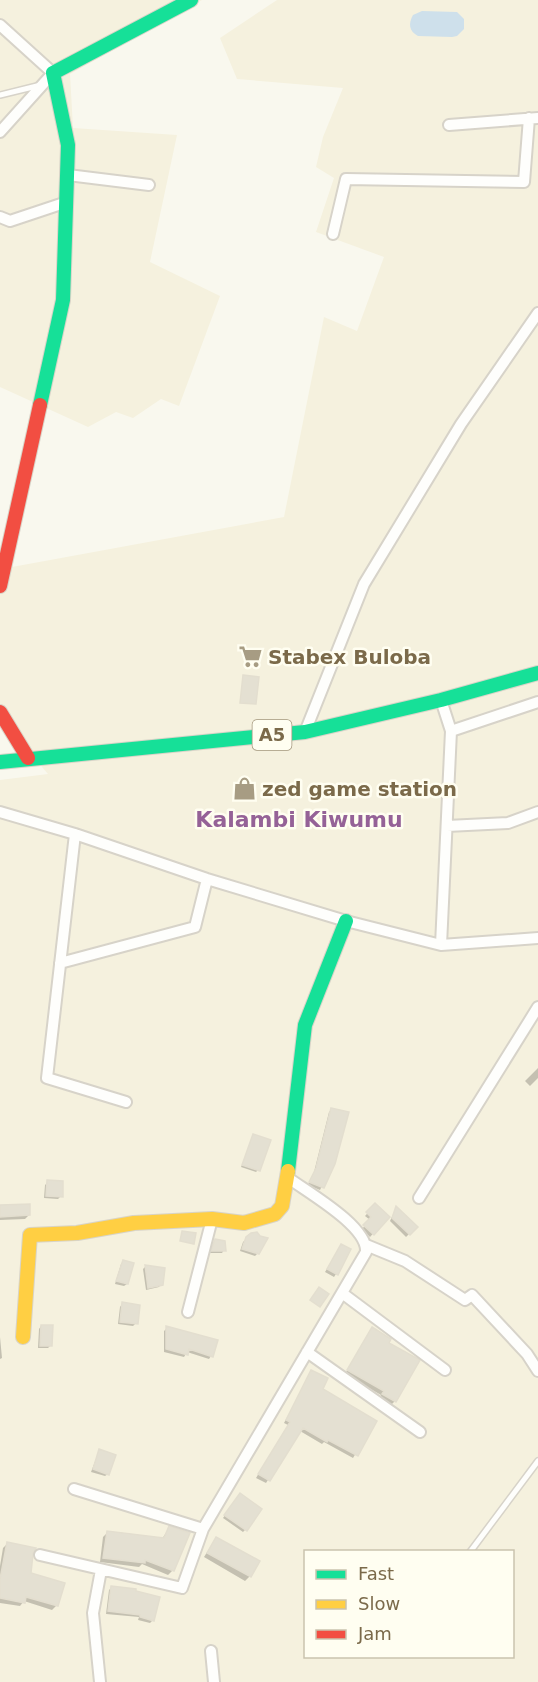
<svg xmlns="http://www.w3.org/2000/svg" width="538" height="1682" viewBox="0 0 538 1682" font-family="'DejaVu Sans',sans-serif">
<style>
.residential{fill:#f5f1de;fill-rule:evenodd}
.water{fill:#cee0eb}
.shadow{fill:#0003}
.building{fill:#e4e0d2;stroke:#e3decf;stroke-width:1.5}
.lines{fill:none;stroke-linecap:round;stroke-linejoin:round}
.lane-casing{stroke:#d7d3c9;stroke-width:8}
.street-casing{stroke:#d7d3c9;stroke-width:14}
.fast-casing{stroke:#d8d4c8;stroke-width:16}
.slow-casing{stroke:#d8d4c8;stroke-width:16}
.jam-casing{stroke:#d8d4c8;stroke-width:16}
.lane{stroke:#fefefc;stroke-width:5}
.street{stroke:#fefefc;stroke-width:10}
.fast{stroke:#16e098;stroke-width:14}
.slow{stroke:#ffcf43;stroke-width:14}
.jam{stroke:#f24e42;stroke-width:14}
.labels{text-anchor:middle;stroke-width:5;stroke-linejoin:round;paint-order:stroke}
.shield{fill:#fffef1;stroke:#a3967c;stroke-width:1.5}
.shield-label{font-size:18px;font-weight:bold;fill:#7b6a4a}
.poi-label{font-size:20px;font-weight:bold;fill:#7b6a4a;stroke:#fffef1;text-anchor:start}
.quarter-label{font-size:22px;font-weight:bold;fill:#956297;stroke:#fffef1}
</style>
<rect width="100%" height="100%" fill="#f9f8ee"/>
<path class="residential" d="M0 0H202L70 74 73 128 177 135 150 262 220 296 179 406 161 399 133 418 116 412 88 427 0 387Z
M277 0H538V1682H0V780L48 774 0 718V571L1 569 284 517 324 317 357 331 384 257 316 232 334 178 316 167 323 137 343 88 237 79 220 38ZM306 1552H512V1656H306Z"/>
<path class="water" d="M422 11 457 12 464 19V29L457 36 452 37 418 36C409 31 408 24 413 15Z"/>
<path class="shadow" d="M538 1068V1078L530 1086 525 1081Z
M332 1109 333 1164 320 1190 308 1185 314 1172 329 1112Z
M254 1136 258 1170 256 1172 241 1167Z
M48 1182 61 1196 58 1199 44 1198 45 1185Z
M375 1205 388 1217 370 1237 362 1229 370 1220 365 1216Z
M0 1207 29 1215 25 1219 0 1220Z
M396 1208 416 1227 406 1237 390 1221Z
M251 1234 258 1253 255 1256 240 1251 243 1242Z
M215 1241 224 1250 222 1253H210Z
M341 1246 336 1274 334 1277 325 1272Z
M123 1261 132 1264 127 1284 124 1286 115 1284 121 1264Z
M145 1267 164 1269 161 1284 159 1287 146 1290 143 1269Z
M122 1304 136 1323 133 1326 118 1324 120 1307Z
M41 1326 51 1345 48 1348H38L39 1329Z
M167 1328 211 1356 209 1359 187 1352 184 1357 164 1352V1331Z
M369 1332 386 1344 395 1401 391 1405 380 1398 381 1395 345 1374Z
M0 1337 2 1358 0 1359Z
M312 1371 321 1389 375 1422 353 1458 324 1442 322 1444 300 1431 266 1483 256 1478 288 1425 284 1423Z
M99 1451 108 1474 105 1476 91 1472Z
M237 1498 245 1530 243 1532 223 1518Z
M169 1528 173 1570 168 1575 142 1564 139 1567 100 1562 103 1537 107 1533 162 1539Z
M216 1538 250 1576 245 1581 204 1557Z
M7 1544 29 1574 63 1584 56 1606 52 1610 24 1601 20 1606 0 1603V1566L3 1548Z
M111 1588 153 1620 150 1623 138 1620 139 1617 106 1614 109 1590Z"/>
<path class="building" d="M243 675 259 677 256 704 240 703Z
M331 1108 349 1112 335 1164 324 1188 309 1182 316 1168Z
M253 1134 271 1140 260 1171 242 1165Z
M47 1180 63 1181V1197L46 1196Z
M375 1203 390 1217 374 1235 363 1225 371 1217 366 1212Z
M30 1204V1215L0 1217V1205Z
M396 1206 418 1227 410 1235 392 1218Z
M182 1231 196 1233 194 1244 180 1241Z
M257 1232 260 1236 268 1238 259 1254 242 1249 246 1237 251 1233Z
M215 1239 225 1241 226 1251H211Z
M341 1244 351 1249 338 1275 327 1269Z
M123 1260 134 1263 128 1284 116 1281Z
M145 1265 165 1268 163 1285 148 1288Z
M319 1287 329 1294 320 1307 310 1300Z
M122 1302 140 1305 138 1324 120 1322Z
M41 1325H53L52 1346H40Z
M166 1326 218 1340 213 1357 189 1349 188 1355 166 1349Z
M372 1327 391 1339 389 1343 420 1360 396 1402 382 1394 384 1391 347 1370Z
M311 1370 328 1378 323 1389 377 1421 358 1456 328 1440 327 1442 303 1428 270 1481 258 1474 290 1422 286 1420Z
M99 1449 116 1455 109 1475 93 1469Z
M240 1493 262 1509 247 1531 224 1515Z
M169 1526 190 1533 174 1571 145 1560V1563L103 1558 107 1531 164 1538Z
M216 1537 260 1561 251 1577 207 1553Z
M7 1542 36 1548 33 1554 31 1573 65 1583 58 1606 26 1597 25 1603 0 1598V1579Z
M111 1586 136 1589V1591L160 1597 154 1621 140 1617V1615L108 1611Z"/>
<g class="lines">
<defs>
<path id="lane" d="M0 95 41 85
M470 1552 538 1461"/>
<path id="street" d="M0 25 53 73 0 132
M449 125 538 118
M68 175 149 185
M0 217 10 221 67 202
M333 234 346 179 524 182 529 118
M451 731 538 702
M305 732 364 584 461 424 538 313
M0 812 75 834 207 879 346 921 441 945 538 938
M447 826 508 823 538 812
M75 834 47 1078 126 1102
M441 945 451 731 441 700
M60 963 195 927 207 879
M419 1198 538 1007
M366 1245 405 1261 465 1300 472 1295 527 1354 538 1371
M342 1293 445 1370
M188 1312 212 1219
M307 1352 420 1432
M74 1489 203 1529
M40 1555 182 1588 203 1529 366 1252C368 1226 307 1192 287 1177
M211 1651 214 1682
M100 1682 93 1613 101 1570"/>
<path id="fast" d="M40 405 63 300 68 145 53 73 191 0
M0 762 305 732 441 700 538 673
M288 1171 305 1025 346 921"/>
<path id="slow" d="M23 1337 30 1235 77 1233 134 1223 212 1219 244 1223 275 1214 282 1206 288 1171"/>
<path id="jam" d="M0 586 40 405
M0 712 28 758"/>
</defs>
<use href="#lane" class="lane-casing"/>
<use href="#street" class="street-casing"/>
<use href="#fast" class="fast-casing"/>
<use href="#slow" class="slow-casing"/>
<use href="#jam" class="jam-casing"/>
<use href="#lane" class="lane"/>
<use href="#street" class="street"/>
<use href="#fast" class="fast"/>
<use href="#slow" class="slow"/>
<use href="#jam" class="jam"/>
</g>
<defs>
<symbol id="supermarket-bare" viewBox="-9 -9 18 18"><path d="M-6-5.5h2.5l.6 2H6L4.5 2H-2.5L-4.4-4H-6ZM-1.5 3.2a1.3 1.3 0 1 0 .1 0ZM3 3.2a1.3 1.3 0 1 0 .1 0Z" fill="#a79c83" stroke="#fffef1" stroke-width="2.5" paint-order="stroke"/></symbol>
<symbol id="shop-bare" viewBox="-9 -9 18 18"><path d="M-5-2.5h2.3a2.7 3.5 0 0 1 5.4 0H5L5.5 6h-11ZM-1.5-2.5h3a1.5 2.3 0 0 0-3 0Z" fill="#a79c83" stroke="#fffef1" stroke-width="2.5" paint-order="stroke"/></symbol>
</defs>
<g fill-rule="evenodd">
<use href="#supermarket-bare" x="234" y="640" width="33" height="33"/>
<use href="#shop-bare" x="228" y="772" width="33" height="33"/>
</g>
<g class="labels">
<rect class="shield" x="252.5" y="720" width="39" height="30" rx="4.5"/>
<g class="shield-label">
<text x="272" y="741">A5</text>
</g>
<g class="poi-label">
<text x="268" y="664">Stabex Buloba</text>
<text x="262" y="796">zed game station</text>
</g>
<g class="quarter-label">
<text x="299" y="827">Kalambi Kiwumu</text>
</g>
</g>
<rect x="304" y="1550" width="210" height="108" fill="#fffef1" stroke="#cac3ae" stroke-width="1.5"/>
<rect x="316" y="1570" width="30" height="9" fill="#16e098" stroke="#cac3ae" stroke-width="1.5"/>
<text x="358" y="1580" font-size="18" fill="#7b6a4a">Fast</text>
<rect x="316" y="1600" width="30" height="9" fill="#ffcf43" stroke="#cac3ae" stroke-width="1.5"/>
<text x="358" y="1610" font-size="18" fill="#7b6a4a">Slow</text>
<rect x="316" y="1630" width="30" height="9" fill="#f24e42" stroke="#cac3ae" stroke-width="1.5"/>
<text x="358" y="1640" font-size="18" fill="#7b6a4a">Jam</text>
</svg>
